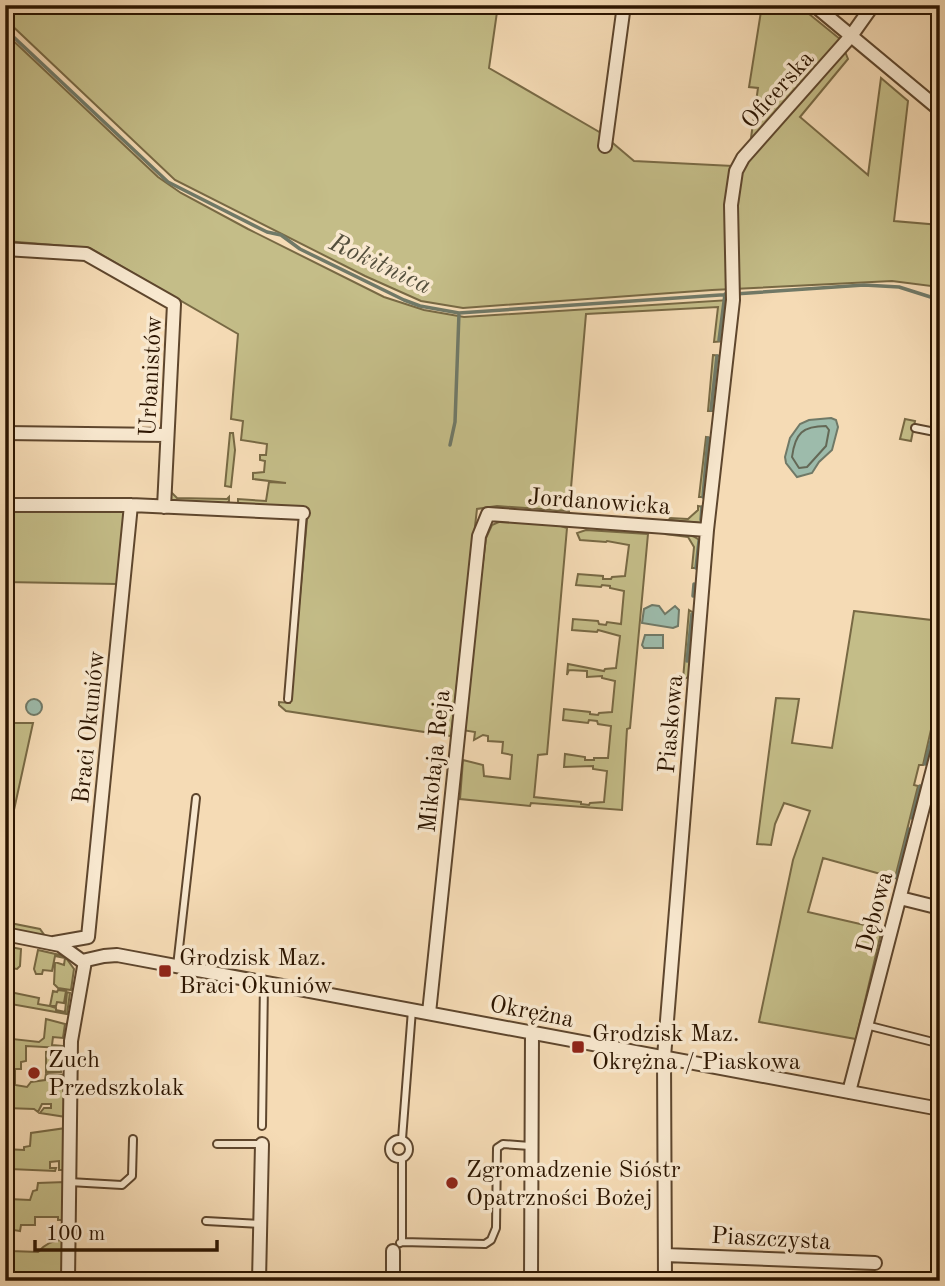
<svg xmlns="http://www.w3.org/2000/svg" width="945" height="1286" viewBox="0 0 945 1286" font-family="'Old Standard TT',serif">
<style>
.green{fill:#c4bd88;stroke:#786944;stroke-width:2}
.water{fill:#9dbbab;stroke:#707967;stroke-width:2}
.lines{fill:none;stroke-linecap:round;stroke-linejoin:round}
.shore{stroke:#646856;stroke-width:2}
.stream{stroke:#707967;stroke-width:3.5}
.lane-casing{stroke:#5e462d;stroke-width:10}
.street-casing{stroke:#5e462d;stroke-width:16}
.lane{stroke:#f8e8cf;stroke-width:6}
.street{stroke:#f8e8cf;stroke-width:12}
.poi-dot{fill:#8f2418;stroke:#f8e8cf;stroke-width:2.5}
.labels{text-anchor:middle;stroke-width:7;stroke-linejoin:round;paint-order:stroke}
.street-label{font-size:24px;fill:#2c1500;stroke:#f8e8cf}
.poi-label{font-size:24px;fill:#2c1500;stroke:#f8e8cf;text-anchor:start}
.water-label{font-size:26px;font-style:italic;fill:#544f3c;stroke:#f8e8cf}
</style>
<rect width="100%" height="100%" fill="#f5dbb5"/>
<filter id="stains"><feTurbulence type="fractalNoise" baseFrequency=".00286" numOctaves="4"/><feColorMatrix values="0 0 0 0 .2 0 0 0 0 .09 0 0 0 0 .02 0 0 0 .5 -.17"/></filter>
<radialGradient id="worn" r=".72"><stop offset=".6" stop-color="#630" stop-opacity="0"/><stop offset="1" stop-color="#630" stop-opacity=".3"/></radialGradient>
<path class="green" d="M5 5H498L489 68 601 133 634 161 733 166 750 145 758 88 749 87 762 5H798L840 39 848 59 800 117 868 175 881 78 908 101 894 221 940 225V277L931 286 892 281 712 290 463 308 421 301 365 276 175 180 5 19Z
M5 33 158 177 181 193 248 229 384 297 424 310 464 317 729 300 726 341 714 342 718 307 586 314 569 511 497 506 477 509 451 736 286 711 279 705V702L290 703 308 509 238 507V499L266 501 269 482 286 483 253 479V473L264 472 265 461 260 460V455H266L267 444 241 440 243 421 231 419 238 334 90 248 5 241Z
M713 355 722 356 716 411H708Z
M905 419 915 421 911 441 900 439Z
M230 433H233L235 450 231 487 225 486Z
M706 437 711 438 705 497H699Z
M168 489 177 498 227 499 229 497V501L226 504 167 501Z
M698 506 704 507 702 523 669 520 670 518 688 519 698 510Z
M126 508 117 584 5 582V511Z
M501 521 555 524 567 528 547 754 538 755 534 797 581 802V804L589 805 590 803 604 802 607 771 593 769V766L564 767 565 754 585 757V760H594V758H608L611 726 598 724 597 721 589 720 588 723 563 720 564 709 590 712V714L598 715 599 713 612 712 615 681 602 678V676L587 677V671L569 670 567 675 568 664 604 671 605 669 616 668 620 636 598 630 597 632 572 630 573 619 598 621 599 624 606 625 607 622 621 624 624 591 610 588V586L602 585 601 587 576 585 578 574 603 576V579H611L612 577 625 576 629 545 607 541 606 542 580 540 577 533 586 530 648 534 630 728 627 729 622 810 531 803 530 806 460 799 463 760 483 765 484 776 510 779 512 755 502 753 503 742 488 741V736L483 735 474 740 475 732 462 730 486 538 492 525Z
M665 534C677 534 692 532 700 541L698 568H692L694 547 688 537Z
M689 610 694 613 689 677 683 679Z
M854 611 940 621V690L923 765H919L914 785 918 786 895 878 823 858 808 912 882 929 856 1039 759 1022 793 860 810 811 784 803 775 824 771 845 757 844 776 698 799 699 792 743 832 748Z
M5 723H33L5 851 11 798 5 796V753L9 740 5 739Z
M5 922 40 929 45 936 5 928Z
M5 946 21 949 20 966 17 969 5 967Z
M38 950 60 955 66 958 74 969 71 990 58 988 54 984 55 962 64 965 65 958 55 956 52 971 43 970 42 974H36L34 969Z
M58 990 66 991 64 1003 57 1002 56 1006H50L56 1008V1010L65 1012 67 992 70 993 67 1014 5 1003V991L39 998 38 1004 50 1006 53 991 57 992Z
M46 1019 65 1024 63 1038 53 1037 52 1045 62 1046V1048L26 1046V1061L21 1062V1069H15V1085L27 1087 31 1082 45 1080 46 1074 68 1075 66 1117 40 1113 44 1108H51V1104H42L38 1112 34 1109 6 1108 5 1149 24 1150V1147L30 1146 31 1133 66 1128V1170H59V1161L50 1162V1168H56L55 1171 10 1169 9 1199 30 1200 33 1191 37 1190 38 1183 65 1182V1220H58V1217H35V1225H21L20 1231 14 1230 11 1235H8V1245H11V1251L38 1252C45 1244 53 1239 65 1240L64 1281H5V1040L13 1041V1039L39 1042 44 1038Z
M62 1050 61 1072H46V1052Z"/>
<path class="water" d="M831 418 836 420 838 427 832 450 819 462 812 473 797 477 786 463 785 457 790 438 800 424 809 420Z
M652 605 659 606 665 614 675 606 679 610 678 626 673 628 642 623 644 609Z
M645 635H663V648H644L642 645Z
M26 707a8 8 0 1 1 16 0a8 8 0 1 1-16 0Z"/>
<g class="lines">
<path class="shore" d="M826 426 829 430 826 446 807 467 799 468 792 457C795 433 803 426 826 426Z"/>
<path class="stream" d="M5 29 168 182 267 232 281 235 300 249 404 300 420 306 459 313 864 285 899 287 940 300
M719 340 725 294
M711 410 717 356
M450 445 455 422 459 313
M703 497 708 438
M701 520 702 507
M696 568 699 541
M693 596 694 584
M687 661 692 614
M925 764 940 706
M912 818 920 786
M897 878 909 829"/>
<defs>
<path id="lane" d="M915 428 940 433
M288 699 303 513
M177 966 196 798
M866 1025 937 1043
M262 1126 264 982
M389 1149a10 10 0 1 1 20 0a10 10 0 1 1-20 0Z
M402 1139 412 1010
M217 1144H262
M69 1182 122 1185 132 1176 133 1139
M206 1221 260 1224
M402 1242 485 1244 491 1240 496 1228 497 1148 503 1144 530 1146
M400 1243 402 1242V1159"/>
<path id="street" d="M814 5 940 110
M605 146 624 5
M5 249 86 254 174 304 164 507
M5 433 167 435
M5 505H131L303 513
M900 898 940 908
M5 934 60 945 82 961 104 956 117 955 940 1109
M88 937 131 505
M54 943 88 937
M429 1013 479 536 488 514 707 530
M849 1092 940 742
M665 1255 875 1263
M68 1281 71 1041 85 961
M259 1281 262 1144
M393 1281V1251
M531 1281 532 1032
M665 1281 664 1057 707 530 733 300 731 205 736 171 743 158 851 36 873 5"/>
</defs>
<use href="#lane" class="lane-casing"/>
<use href="#street" class="street-casing"/>
<use href="#lane" class="lane"/>
<use href="#street" class="street"/>
</g>
<g class="poi-dot">
<rect x="158" y="964" width="14" height="14" rx="3.5"/>
<rect x="571" y="1040" width="14" height="14" rx="3.5"/>
<circle cx="34" cy="1073" r="7"/>
<circle cx="452" cy="1183" r="7"/>
</g>
<g class="labels">
<g class="street-label">
<text transform="translate(777 89) rotate(-48)" y="8">Oficerska</text>
<text transform="translate(150 376) rotate(-87)" y="8">Urbanistów</text>
<text transform="translate(599 501) rotate(4)" y="8">Jordanowicka</text>
<text transform="translate(670 724) rotate(-85)" y="8">Piaskowa</text>
<text transform="translate(88 727) rotate(-84)" y="8">Braci Okuniów</text>
<text transform="translate(434 761) rotate(-84)" y="8">Mikołaja Reja</text>
<text transform="translate(874 912) rotate(-75)" y="8">Dębowa</text>
<text transform="translate(532 1011) rotate(11)" y="8">Okrężna</text>
<text transform="translate(771 1238) rotate(3)" y="8">Piaszczysta</text>
</g>
<g class="poi-label">
<text x="179" y="965">Grodzisk Maz.<tspan x="179" dy="28">Braci Okuniów</tspan></text>
<text x="592" y="1041">Grodzisk Maz.<tspan x="592" dy="28">Okrężna / Piaskowa</tspan></text>
<text x="48" y="1067">Zuch<tspan x="48" dy="28">Przedszkolak</tspan></text>
<text x="466" y="1177">Zgromadzenie Sióstr<tspan x="466" dy="28">Opatrzności Bożej</tspan></text>
</g>
<g class="water-label">
<text transform="translate(381 263) rotate(25)" y="9">Rokitnica</text>
</g>
</g>
<rect width="945" height="1286" fill="none" stroke="#f5dbb5" stroke-width="28"/>
<rect x="7" y="7" width="931" height="1272" fill="none" stroke="#2c1500" stroke-width="3.5"/>
<rect x="14" y="14" width="917" height="1258" fill="none" stroke="#2c1500" stroke-width="2"/>
<path d="M35 1240v10h182v-10" fill="none" stroke="#2c1500" stroke-width="3.5"/>
<text x="46" y="1240" font-size="21" fill="#2c1500" stroke="#f8e8cf" stroke-width="5" paint-order="stroke">100 m</text>
<rect width="100%" height="100%" filter="url(#stains)"/>
<rect width="100%" height="100%" fill="url(#worn)"/>
</svg>
